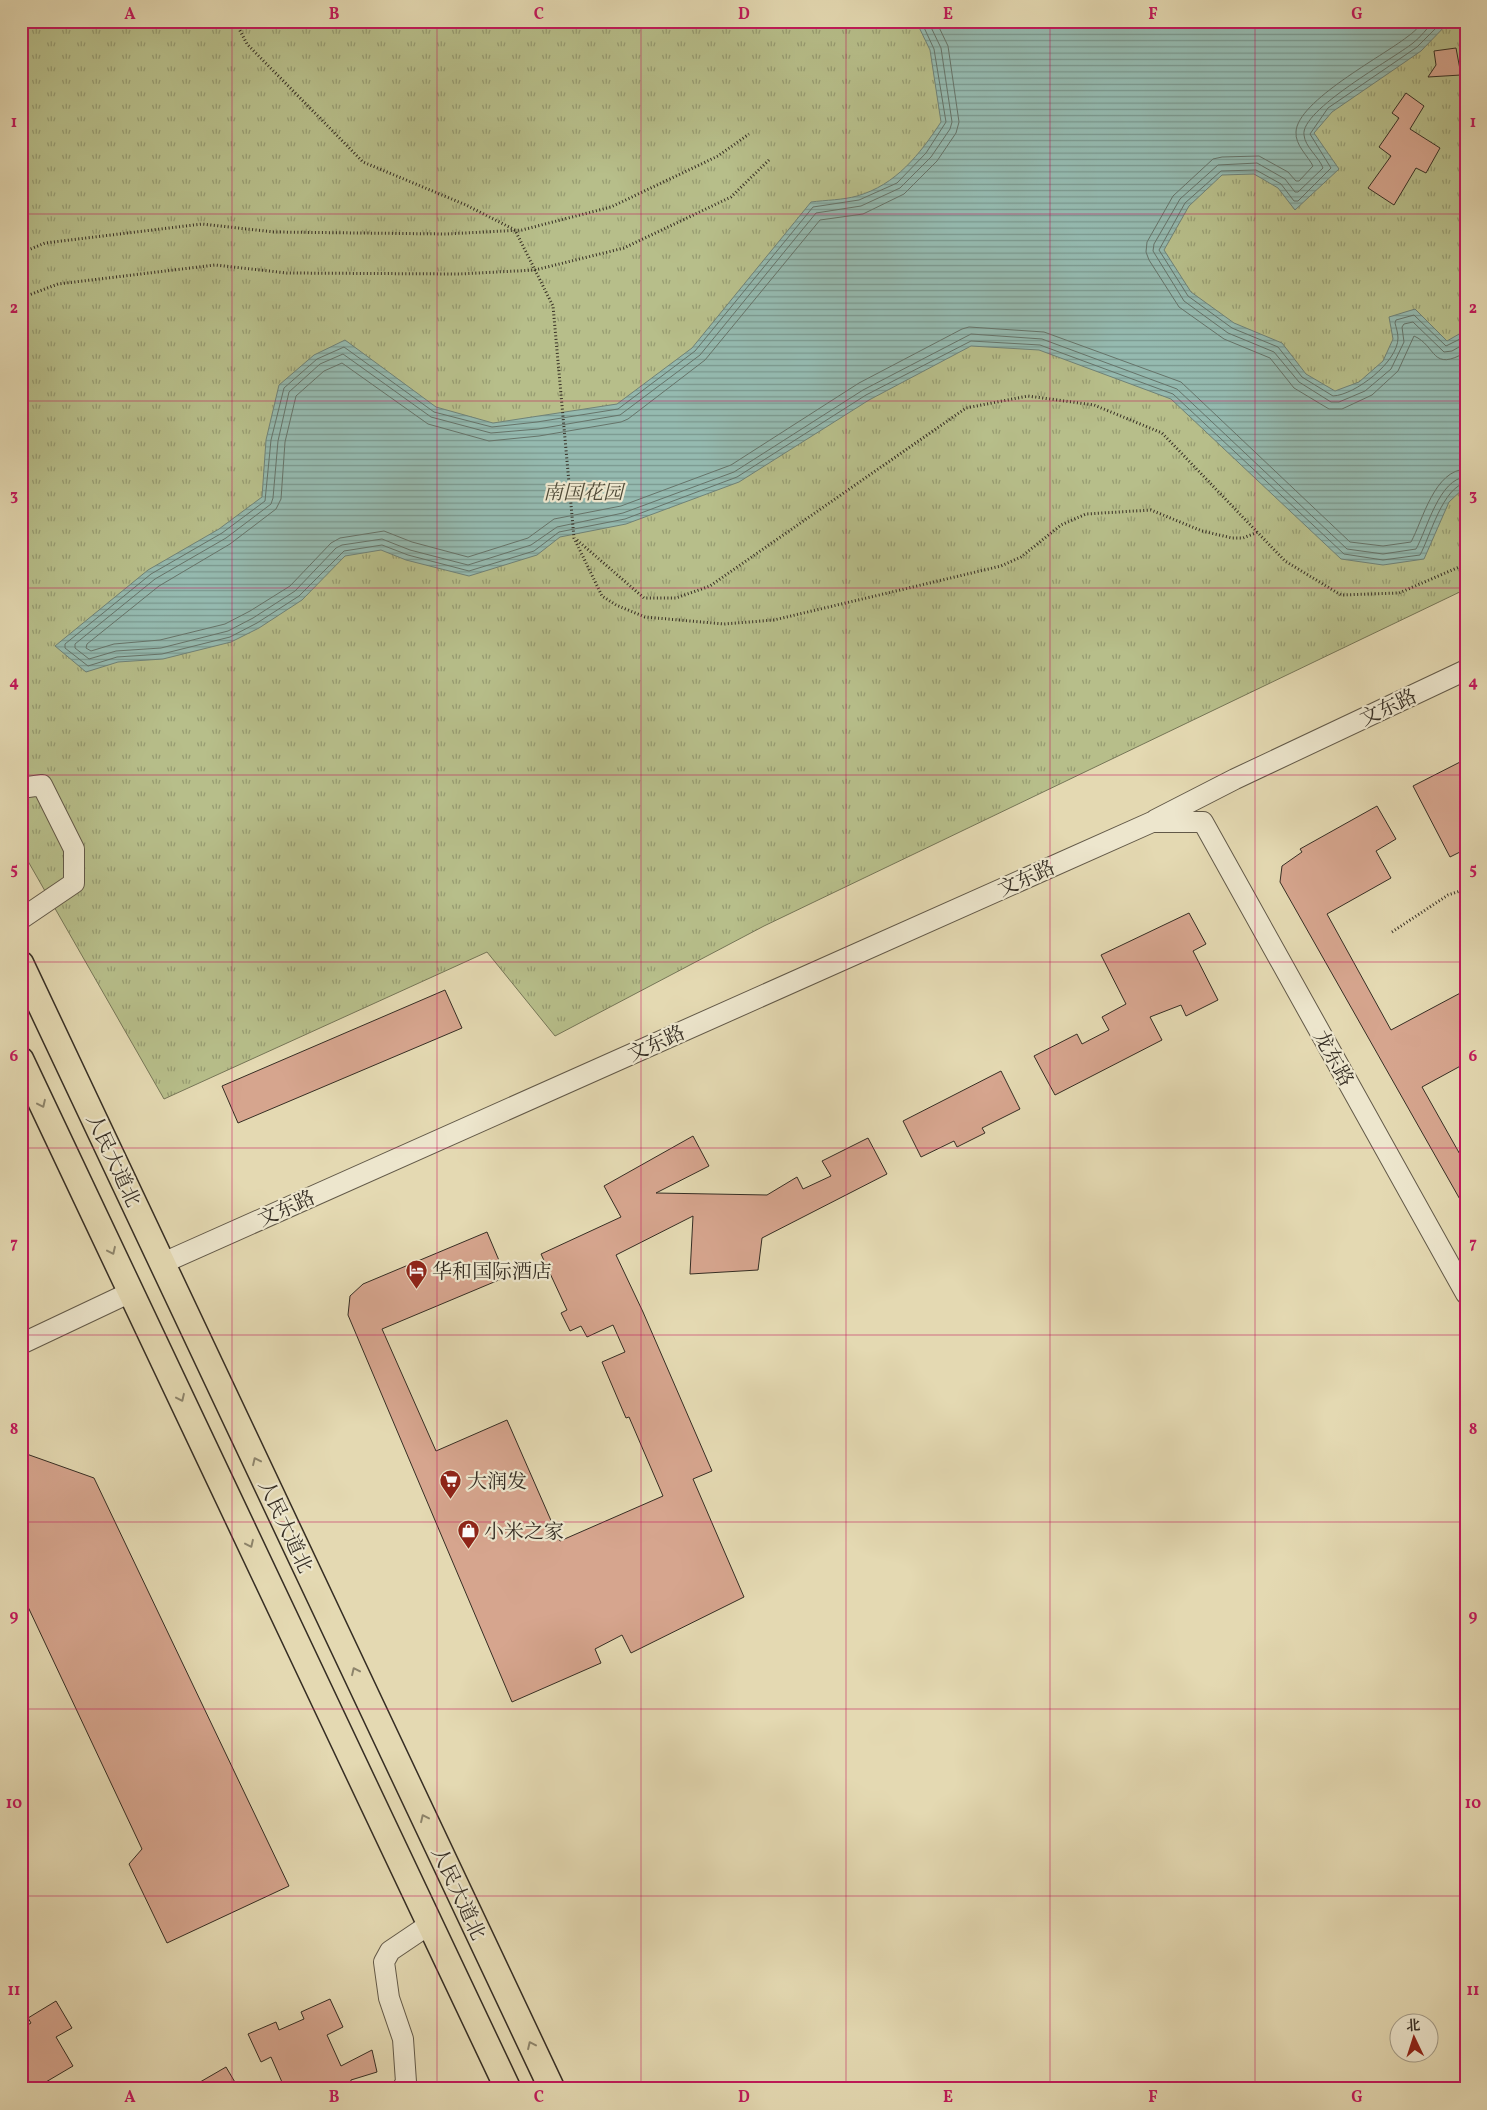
<svg xmlns="http://www.w3.org/2000/svg" width="1487" height="2110" viewBox="0 0 1487 2110" font-family="Vollkorn,'Noto Serif SC',serif">
<style>
.park{fill:url(#park-tufts);stroke:#767657}
.water{fill:url(#water-rules);stroke:#6f8278}
.lines{fill:none;stroke-linecap:round;stroke-linejoin:round}
.shore{stroke:#66746a;stroke-width:1}
.building{fill:#d6a58e;stroke:#362e24}
.minor-casing{stroke:#625948;stroke-width:22}
.major-casing{stroke:#362e24;stroke-width:28}
.path{stroke:#362e24;stroke-width:3;stroke-dasharray:1 2.5;stroke-linecap:butt}
.minor{stroke:#ede6cd;stroke-width:20}
.major{stroke:#e4d9b2;stroke-width:25}
.oneway{stroke:#8d846b}
.grid{fill:none;stroke:#c2185b;stroke-width:1;stroke-opacity:0.55}
.labels{text-anchor:middle;stroke-width:4.5;stroke-linejoin:round;paint-order:stroke}
.park-label{font-size:20px;font-style:italic;fill:#504b38;stroke:#ede6cd}
.street-label{font-size:20px;fill:#362e24;stroke:#ede6cd}
.poi-label{font-size:20px;fill:#362e24;stroke:#ede6cd;text-anchor:start}
.neatline{fill:none;stroke:#c2185b;stroke-width:2}
.grid-label{font-size:16px;text-anchor:middle;font-weight:bold;fill:#c2185b}
</style>
<defs>
<pattern id="park-tufts" width="24" height="20" patternUnits="userSpaceOnUse" patternTransform="scale(1.25)"><rect width="24" height="20" fill="#b7be8a"/><path d="M3 7l-1-3M5 7V3M7 7l1-3M15 17l-1-3M17 17v-4M19 17l1-3" fill="none" stroke="#969b71"/></pattern>
<pattern id="water-rules" width="6" height="5" patternUnits="userSpaceOnUse" patternTransform="scale(1.25)"><rect width="6" height="5" fill="#95bab0"/><path d="M0 2.5h6" fill="none" stroke="#7a988f"/></pattern>
</defs>
<rect width="100%" height="100%" fill="#e4d9b2"/>
<filter id="stains"><feTurbulence type="fractalNoise" baseFrequency=".004" numOctaves="4"/><feColorMatrix values="0 0 0 0 .2 0 0 0 0 .09 0 0 0 0 .02 0 0 0 .5 -.17"/></filter>
<radialGradient id="worn" r=".72"><stop offset=".6" stop-color="#630" stop-opacity="0"/><stop offset="1" stop-color="#630" stop-opacity=".3"/></radialGradient>
<path class="park" d="M21 21H1466V589L764 926 555 1036 487 952 164 1099 21 849Z"/>
<path class="water" d="M916 21H1450L1421 51 1332 112 1314 133 1339 169 1295 210 1278 188 1254 174 1222 175 1189 206 1164 250 1191 292 1234 323 1282 343 1306 374 1335 391 1359 382 1383 361 1393 339 1389 317 1415 309 1447 341 1466 330V486L1449 502 1424 559 1383 565 1341 559 1171 399 1039 350 971 346 869 400 739 482 626 524 560 537 537 555 469 576 406 560 381 550 345 556 302 600 259 628 231 642 163 659 118 662 86 672 55 646 148 570 219 529 262 497 266 440 279 385 314 355 345 340 436 407 493 423 617 404 692 348 811 202C826 200 843 200 857 196 896 185 920 154 941 122L930 50Z"/>
<g class="lines">
<path class="shore" d="M921 21 934 49 946 122 926 153 897 183 859 200 813 207 695 351 618 409 537 422 492 427 434 412 344 347 317 359 284 388 271 440 265 501 222 533 151 574 65 644V648L88 666 117 657 162 654 230 637 257 623 299 596 344 551 382 545 408 555 469 571 534 551 559 532 625 519 737 477 866 395 971 341 1040 345 1173 394 1344 554 1383 560 1420 555C1430 537 1443 486 1466 483
M928 21 941 48 952 122 950 129 931 157 900 188 861 206 816 213 700 355 620 415 538 429 491 433 431 417 343 354 320 364 289 392 278 441 273 498 271 504 226 538 155 579 75 644V648L89 659 116 651 161 648 228 631 253 618 295 591 336 548 342 545 382 539 410 550 468 565 531 545 557 527 623 513 734 472 863 390 971 334 1042 339 1177 389 1347 549 1383 554 1416 549C1427 530 1439 478 1466 477
M936 21 948 46 959 122 956 133 937 161 904 194 863 214 820 220 705 360 628 419 621 422 539 436 489 441 428 424 342 363 324 371 296 396 285 442 281 499 276 509 230 544 159 586 87 644 86 648 91 651 114 644 160 640 225 624 250 611 290 586 331 543 340 538 384 531 412 542 468 557 528 538 554 519 621 506 731 465 859 383 962 329 969 327 1044 332 1181 382 1350 542 1383 546 1411 542C1423 520 1434 470 1466 469
M1424 21C1419 27 1413 33 1407 37 1383 56 1297 101 1296 132 1295 145 1308 156 1313 166L1299 181H1296L1288 172 1259 156 1222 157 1213 159 1173 196 1147 242 1146 252 1149 260 1179 307 1224 339 1270 358 1294 388 1329 409H1342L1372 395 1398 371 1414 336C1437 346 1431 373 1466 352
M1434 21C1427 28 1421 37 1413 43 1393 59 1300 110 1304 135 1305 147 1319 157 1323 168L1298 192H1295L1285 179 1257 163 1218 165 1180 199 1154 244 1153 251 1184 301 1228 333 1274 352 1299 382 1331 402H1339L1365 391 1391 369 1404 342 1402 327 1404 324 1413 322 1444 352 1452 351 1466 343
M1443 21 1417 47 1328 108 1310 134 1331 168 1298 201H1294L1281 184 1256 170 1221 171 1185 203 1159 250 1188 296 1232 328 1278 347 1302 377 1333 396C1355 395 1398 362 1398 338 1398 333 1396 327 1395 323L1396 320 1414 315 1446 346 1466 336"/>
</g>
<path class="building" d="M1456 48 1461 75 1428 77 1436 65 1434 51Z
M1406 93 1424 106 1410 129 1440 148 1426 173 1416 168 1394 205 1368 188 1391 156 1379 147 1399 118 1392 113Z
M1466 759V849L1450 857 1413 786Z
M1377 806 1396 839 1376 851 1391 878 1327 914 1391 1030 1466 990V1063L1422 1087 1466 1165V1210L1280 882 1282 866 1302 852 1300 849Z
M1189 913 1206 944 1193 951 1218 1000 1186 1016 1181 1005 1150 1017 1162 1040 1055 1095 1034 1056 1077 1034 1082 1044 1109 1030 1102 1017 1126 1004 1101 955Z
M445 990 462 1028 238 1123 222 1086Z
M1001 1071 1020 1109 982 1128 985 1133 957 1147 954 1141 921 1157 903 1121Z
M693 1136 709 1166 656 1193 767 1195 797 1177 803 1189 831 1176 822 1161 868 1138 887 1174 762 1238 758 1270 690 1274 693 1216 616 1255 643 1312 712 1471 693 1479 744 1597 631 1653 622 1635 595 1649 601 1663 512 1702 348 1315 350 1296 363 1284 487 1232 506 1277 382 1329 436 1451 507 1420 560 1541 663 1496 629 1417 626 1418 602 1362 625 1352 613 1325 587 1337 581 1326 570 1331 561 1313 567 1310 541 1254 621 1217 604 1186Z
M21 1452 94 1478 289 1886 167 1943 129 1864 142 1849 21 1592Z
M330 1999 343 2027 327 2035 341 2066 372 2050 377 2072 351 2080 349 2089H285L271 2057 261 2062 248 2034 276 2022 279 2030 304 2019 301 2012Z
M56 2001 72 2028 56 2037 73 2066 34 2089H21V2068L27 2064 21 2054V2029L31 2023 28 2018Z
M226 2067 239 2089H188Z"/>
<g class="lines">
<defs>
<path id="minor" d="M21 788 42 785 74 849V883L21 919
M1155 820 1235 779 1466 670
M163 1263 1152 822H1203L1466 1294
M21 1344 131 1292
M402 2089 406 2082 403 2039 389 1998 384 1962 390 1951 430 1924"/>
<path id="major" d="M21 964 552 2089
M21 1060 508 2089"/>
</defs>
<use href="#minor" class="minor-casing"/>
<use href="#major" class="major-casing"/>
<path class="path" d="M235 21 247 44 363 162 466 205 515 230 553 306 574 538 602 596 616 605 645 617 724 624 774 620 1001 566 1021 557 1061 525 1086 514 1151 510 1202 531 1232 538H1243L1258 532
M21 253 45 243 202 224 274 232 446 234 522 230 611 207 718 156 749 134
M21 298 58 284 215 265 287 273 459 274 535 270 624 248 731 197 770 159
M577 540 644 598H676L710 586 966 408 1028 396 1094 405 1162 433 1285 561 1341 595 1399 593 1466 564
M1392 932 1448 895 1466 889"/>
<use href="#minor" class="minor"/>
<use href="#major" class="major"/>
</g>
<defs><path id="oneway-chevron" d="M-2-3.5L2.5 0L-2 3.5" fill="none" stroke-width="1.6" stroke-linecap="round" stroke-linejoin="round" transform="scale(1.25)"/></defs>
<g class="oneway">
<use href="#oneway-chevron" transform="translate(42 1104) rotate(65)"/>
<use href="#oneway-chevron" transform="translate(112 1251) rotate(65)"/>
<use href="#oneway-chevron" transform="translate(181 1398) rotate(65)"/>
<use href="#oneway-chevron" transform="translate(256 1461) rotate(-115)"/>
<use href="#oneway-chevron" transform="translate(250 1544) rotate(65)"/>
<use href="#oneway-chevron" transform="translate(355 1671) rotate(-115)"/>
<use href="#oneway-chevron" transform="translate(424 1818) rotate(-115)"/>
<use href="#oneway-chevron" transform="translate(531 2045) rotate(-115)"/>
</g>
<path class="grid" d="M232 21V2089M437 21V2089M641 21V2089M846 21V2089M1050 21V2089M1255 21V2089M21 214H1466M21 401H1466M21 588H1466M21 775H1466M21 962H1466M21 1148H1466M21 1335H1466M21 1522H1466M21 1709H1466M21 1896H1466"/>
<defs>
<symbol id="hotel-pin" viewBox="-11 -11 22 30"><path d="M0 17L-7.5 6A9.5 9.5 0 1 1 7.5 6Z" fill="#8f2418" stroke="#ede6cd"/><path d="M-6-4.5h1.5V1H6V5H4.5V3h-9V5H-6ZM-4 0a1.8 1.8 0 1 1 3.6 0ZM.5 0V-2.5h3Q6-2.5 6 0Z" fill="#fff"/></symbol>
<symbol id="supermarket-pin" viewBox="-11 -11 22 30"><path d="M0 17L-7.5 6A9.5 9.5 0 1 1 7.5 6Z" fill="#8f2418" stroke="#ede6cd"/><path d="M-6-5.5h2.5l.6 2H6L4.5 2H-2.5L-4.4-4H-6ZM-1.5 3.2a1.3 1.3 0 1 0 .1 0ZM3 3.2a1.3 1.3 0 1 0 .1 0Z" fill="#fff"/></symbol>
<symbol id="shop-pin" viewBox="-11 -11 22 30"><path d="M0 17L-7.5 6A9.5 9.5 0 1 1 7.5 6Z" fill="#8f2418" stroke="#ede6cd"/><path d="M-5-2.5h2.3a2.7 3.5 0 0 1 5.4 0H5L5.5 6h-11ZM-1.5-2.5h3a1.5 2.3 0 0 0-3 0Z" fill="#fff"/></symbol>
</defs>
<g fill-rule="evenodd">
<use href="#hotel-pin" x="404" y="1258" width="25" height="34"/>
<use href="#supermarket-pin" x="438" y="1468" width="25" height="34"/>
<use href="#shop-pin" x="456" y="1518" width="25" height="34"/>
</g>
<g class="labels">
<g class="park-label">
<text x="583" y="499">南国花园</text>
</g>
<g class="street-label">
<text transform="translate(1388 707) rotate(-25)" y="7">文东路</text>
<text transform="translate(1026 878) rotate(-24)" y="7">文东路</text>
<text transform="translate(656 1043) rotate(-24)" y="7">文东路</text>
<text transform="translate(1334 1058) rotate(61)" y="7">龙东路</text>
<text transform="translate(114 1160) rotate(65)" y="7">人民大道北</text>
<text transform="translate(286 1208) rotate(-24)" y="7">文东路</text>
<text transform="translate(286 1526) rotate(65)" y="7">人民大道北</text>
<text transform="translate(459 1893) rotate(65)" y="7">人民大道北</text>
</g>
<g class="poi-label">
<text x="432" y="1278">华和国际酒店</text>
<text x="467" y="1488">大润发</text>
<text x="484" y="1538">小米之家</text>
</g>
</g>
<rect width="1487" height="2110" fill="none" stroke="#e4d9b2" stroke-width="55"/>
<g transform="translate(1414 2038) rotate(356)"><circle r="24" fill="#ede6cd" stroke="#a49c89"/>
<path d="M0-4L9 19L0 12L-9 19Z" fill="#8f2418"/>
<text y="-8" font-size="14" font-weight="bold" text-anchor="middle" fill="#362e24">北</text>
</g>
<rect x="28" y="28" width="1432" height="2054" class="neatline"/>
<g class="grid-label">
<text x="130" y="19">A</text>
<text x="334" y="19">B</text>
<text x="539" y="19">C</text>
<text x="744" y="19">D</text>
<text x="948" y="19">E</text>
<text x="1153" y="19">F</text>
<text x="1357" y="19">G</text>
<text x="14" y="127">1</text>
<text x="1473" y="127">1</text>
<text x="14" y="313">2</text>
<text x="1473" y="313">2</text>
<text x="14" y="500">3</text>
<text x="1473" y="500">3</text>
<text x="14" y="687">4</text>
<text x="1473" y="687">4</text>
<text x="14" y="874">5</text>
<text x="1473" y="874">5</text>
<text x="14" y="1061">6</text>
<text x="1473" y="1061">6</text>
<text x="14" y="1248">7</text>
<text x="1473" y="1248">7</text>
<text x="14" y="1434">8</text>
<text x="1473" y="1434">8</text>
<text x="14" y="1621">9</text>
<text x="1473" y="1621">9</text>
<text x="14" y="1808">10</text>
<text x="1473" y="1808">10</text>
<text x="14" y="1995">11</text>
<text x="1473" y="1995">11</text>
<text x="130" y="2102">A</text>
<text x="334" y="2102">B</text>
<text x="539" y="2102">C</text>
<text x="744" y="2102">D</text>
<text x="948" y="2102">E</text>
<text x="1153" y="2102">F</text>
<text x="1357" y="2102">G</text>
</g>
<rect width="100%" height="100%" filter="url(#stains)"/>
<rect width="100%" height="100%" fill="url(#worn)"/>
</svg>
